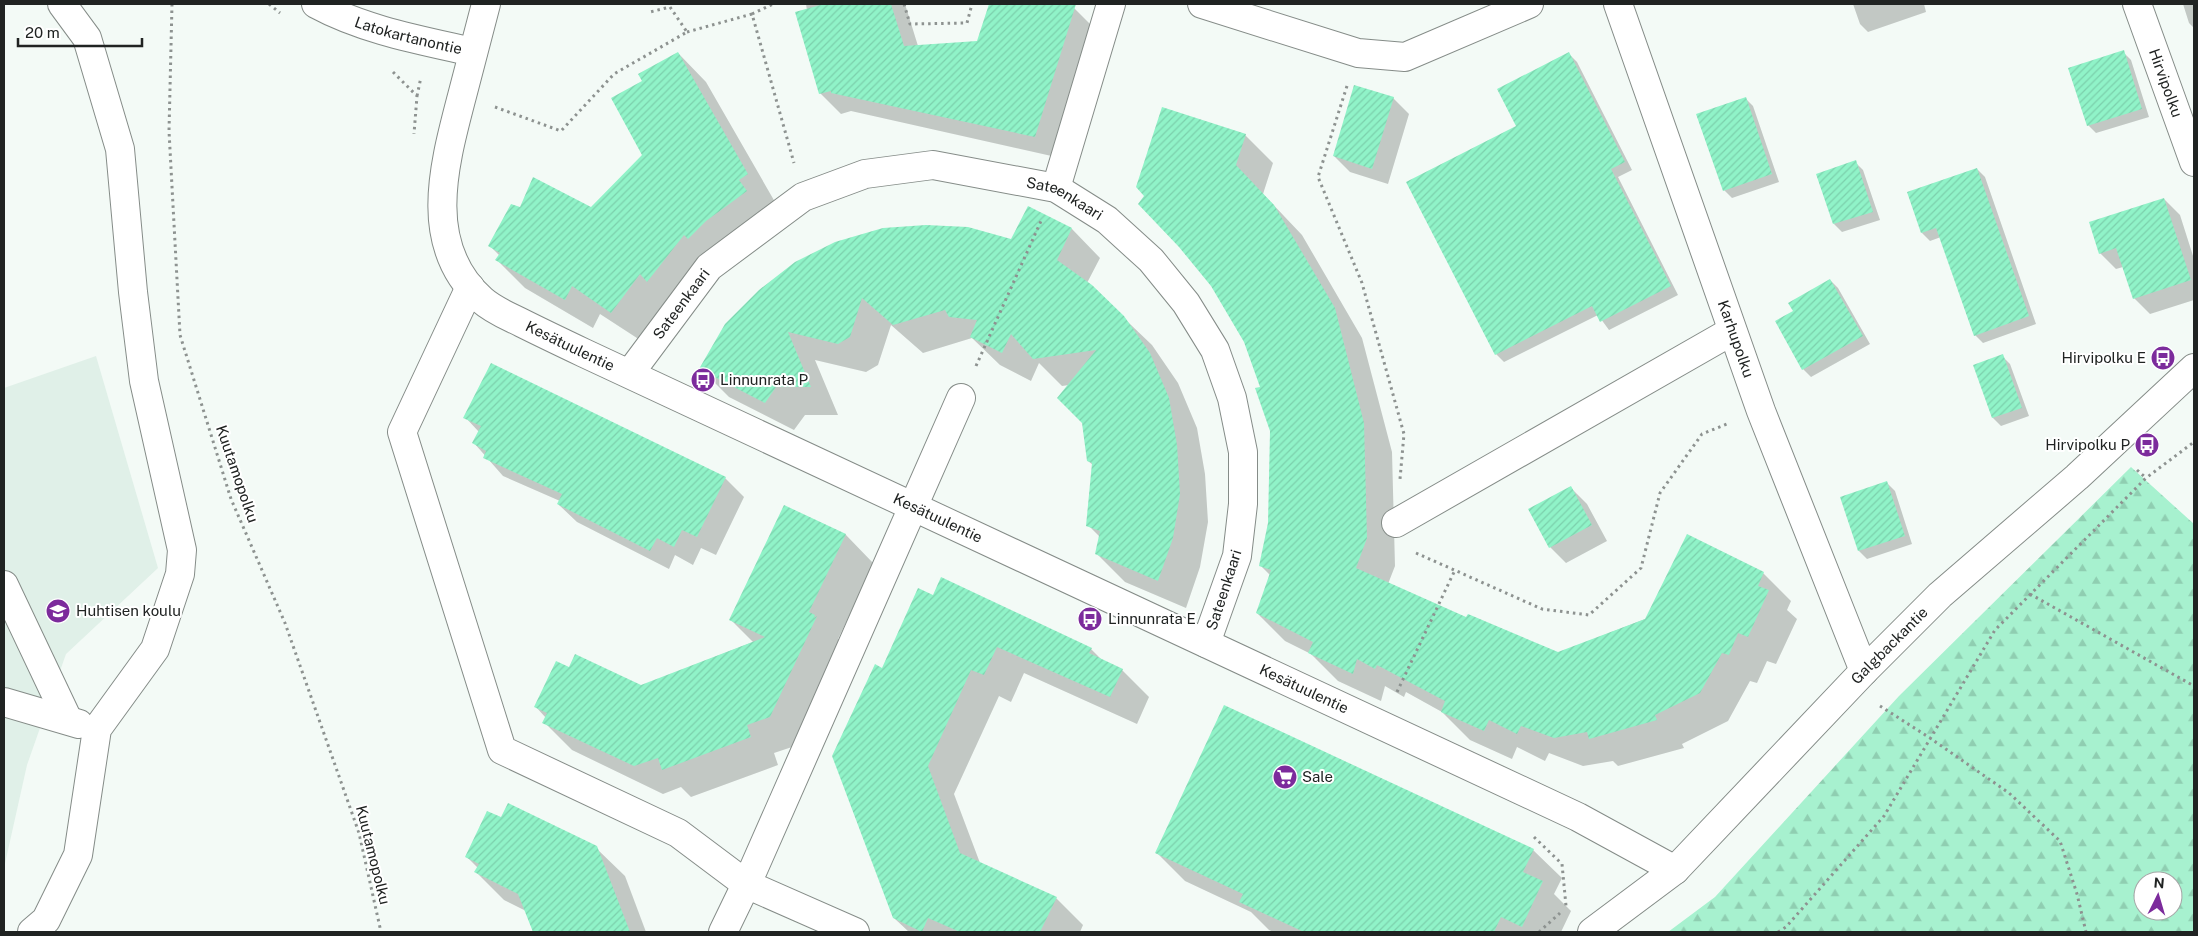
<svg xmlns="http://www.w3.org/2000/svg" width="2198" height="936" viewBox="0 0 2198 936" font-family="'Public Sans',sans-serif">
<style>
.built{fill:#e0f0e8}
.forest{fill:url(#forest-firs);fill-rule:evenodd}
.shadow{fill:#0003}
.building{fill:url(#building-hatch)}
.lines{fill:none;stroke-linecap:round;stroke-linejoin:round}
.minor-casing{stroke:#858c88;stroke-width:30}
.path{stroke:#8d9290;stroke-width:3;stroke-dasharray:2.5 4;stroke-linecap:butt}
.minor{stroke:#fff;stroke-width:28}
.labels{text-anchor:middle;stroke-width:4;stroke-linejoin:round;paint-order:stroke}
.street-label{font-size:15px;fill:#202322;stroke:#fff}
.poi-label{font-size:15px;fill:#202322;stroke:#fff;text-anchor:start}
</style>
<defs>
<pattern id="forest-firs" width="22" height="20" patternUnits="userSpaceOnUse" patternTransform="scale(1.25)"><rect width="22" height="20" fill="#a7f1cf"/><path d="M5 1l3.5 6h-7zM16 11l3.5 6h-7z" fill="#8fceb1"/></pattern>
<pattern id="building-hatch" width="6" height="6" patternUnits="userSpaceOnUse" patternTransform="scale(1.25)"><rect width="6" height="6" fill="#90f3c8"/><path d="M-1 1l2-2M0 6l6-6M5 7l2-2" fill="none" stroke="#7cd0ac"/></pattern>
</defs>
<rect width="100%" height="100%" fill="#f3faf6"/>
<path class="built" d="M96 356 158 568 66 654 27 765 4 868V388Z"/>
<path class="forest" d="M2131 467 2194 524V932H1668L1715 897 1899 696ZM2143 881H2173V911H2143Z"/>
<path class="shadow" d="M806 4H905L918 46 978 43 990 4H1074L1073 7 1095 29 1056 157 851 111 841 114 820 93Z
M1853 4H1924L1926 12 1868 32 1860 24Z
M2183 4H2194V28L2189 23Z
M2123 52 2131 60 2149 117 2096 133 2088 125Z
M678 53 706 82 775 202 640 340 600 314 593 328 525 288 497 260 500 256 490 246 520 209H591L643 155 644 82Z
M1569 54 1577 62 1632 170 1618 177 1678 295 1609 330 1598 315 1504 362 1496 354 1518 126Z
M1393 98 1409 114 1388 184 1350 172 1334 156Z
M1745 98 1753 106 1779 182 1732 198 1724 190Z
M1245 135 1273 163 1263 194 1302 235 1362 338 1392 452 1395 566 1388 584 1467 618 1558 653 1763 573 1791 601 1787 610 1797 619 1776 664 1767 661 1757 683 1750 681 1728 721 1682 744 1684 748 1618 766 1613 761 1583 766 1549 753 1545 761 1517 747 1512 759 1470 740 1442 712 1406 692 1404 697 1385 686 1381 701 1338 681 1311 654 1285 641 1257 613 1270 575 1260 565 1269 523 1271 431 1261 388 1245 341 1212 286 1180 246Z
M1855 162 1863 170 1880 220 1842 232 1834 224 1818 174Z
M1977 169 1985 177 2036 324 1983 343 1975 335 1941 237 1930 241 1922 233 1908 193Z
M2164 199 2180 215 2194 259V300L2150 314 2134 298 2123 267 2116 269 2100 253Z
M1029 208 1072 229 1100 258 1087 283 1152 345 1178 383 1197 428 1205 474 1208 522 1200 567 1186 608 1125 582 1097 554 1100 537 1088 525 1093 465 1088 461 1083 423 1069 385 1062 386 1039 363 1031 381 1000 365 972 338 923 353 891 325 878 365 866 372 815 360 838 415H805L794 430 729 397 701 369 726 325 1012 241Z
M1830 280 1838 288 1870 344 1811 377 1803 369 1794 311Z
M2002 356 2010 364 2029 416 2001 426 1993 418 1975 366Z
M465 417 725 478 744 497 716 555 701 548 693 565 675 555 669 569 577 522 558 504 560 501 503 476 474 443 479 432Z
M1887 483 1895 491 1912 544 1867 559 1859 551 1842 497Z
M1571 488 1587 504 1607 541 1566 563 1550 547Z
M784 507 846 535 874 564 838 639 845 646 798 745 774 753 778 765 691 797 681 787 663 794 572 750 544 722 546 718 536 707 569 669 641 686 753 642 731 620Z
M933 596 1091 649 1103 661 1122 670 1149 697 1137 724 1024 673 1011 702 999 696 954 794 980 863 1056 898 1083 925 1080 932H909L894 918 883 669Z
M596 848 625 876 646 932H535L526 911 504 900 476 872 478 868 467 857Z
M1533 850 1562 878 1554 894 1571 911 1561 932H1274L1269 930 1251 912 1185 881 1157 853Z"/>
<path class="building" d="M824 4H891L904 46 977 41 989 4H1076L1035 137 831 93V91L819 94 795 12Z
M2124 50 2142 109 2087 126 2068 68Z
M678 52 748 174 739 180 747 191 706 221 688 239 684 235 647 282 640 274 611 313 572 286 565 300 495 260 500 253 488 246 511 204 520 207 533 177 591 207 642 155 611 98 642 81 638 74Z
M1569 52 1625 162 1611 169 1671 286 1600 322 1592 306 1495 355 1406 182 1516 126 1497 89Z
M1354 85 1394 97 1372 169 1333 156Z
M1746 97 1772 174 1723 191 1696 114Z
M1162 107 1246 134 1236 165 1274 205 1335 308 1364 423 1367 538 1356 568 1466 617 1468 614 1558 652 1645 619 1687 534 1764 572 1758 586 1769 590 1748 637 1738 633 1729 655 1722 653 1700 693 1655 715 1657 720 1589 739 1587 732 1554 738 1521 726 1517 734 1489 720 1484 731 1441 712 1445 701 1377 665 1375 669 1357 659 1353 674 1308 653 1313 642 1256 613 1271 570 1259 566 1268 523 1270 431 1255 388 1260 387 1244 342 1211 286 1179 247 1138 204 1144 196 1136 187Z
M1856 160 1873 212 1833 224 1816 174Z
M1977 168 2029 316 1974 336 1936 228 1921 233 1907 192Z
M2164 198 2191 280 2133 299 2116 248 2099 254 2089 222Z
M1028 206 1072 228 1057 260 1092 285 1124 316 1150 353 1169 398 1177 445 1180 494 1173 538 1158 581 1095 554 1100 531 1086 526 1092 463 1087 461 1082 423 1057 398 1096 350 1033 359 1011 334 1002 353 970 337 977 320 949 317 945 310 893 325 862 298 850 337 838 344 788 332 811 387H776L765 403 699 369 725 324 759 290 795 262 835 242 883 228 926 225 968 227 1011 239Z
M1830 279 1863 336 1802 370 1775 321 1793 311 1788 303Z
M2003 354 2022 408 1992 418 1973 365Z
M491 363 726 477 697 537 682 530 674 547 657 538 650 551 557 504 562 494 483 458 486 451 472 443 481 426 463 418Z
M1887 481 1905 536 1858 551 1840 497Z
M1571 486 1592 525 1549 548 1528 509Z
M784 505 846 534 809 612 815 615 814 618 817 616 770 717 747 725 751 737 662 770 658 758 634 766 542 723 547 713 534 707 556 661 569 667 575 654 641 685 765 637 729 620Z
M941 577 1092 648 1089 653 1123 669 1110 697 997 647 984 675 971 670 928 766 960 853 1057 897 1040 932H960L928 918 922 932 893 918 832 756 875 664 882 668 918 588 933 595Z
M1224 705 1534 849 1523 872 1543 881 1522 927 1501 917 1494 932H1304L1239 902 1243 894 1155 853Z
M508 803 597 846 630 932H533L518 894 474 872 479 864 465 857 487 811 501 817Z"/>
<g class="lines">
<defs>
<g id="minor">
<path id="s1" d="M316 4C364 30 420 40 473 52"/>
<path id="s2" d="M486 4C478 34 470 65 462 96 444 165 421 245 482 300 493 310 508 316 522 323 542 333 563 343 584 353L1578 817 1675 870"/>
<path d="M1202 4 1358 53 1405 57 1529 4"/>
<path id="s3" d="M1618 4 1761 411 1864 671"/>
<path id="s4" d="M2137 4 2194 162"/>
<path d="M1056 188 1111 4"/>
<path d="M470 287 402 432 502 750 678 833 746 884 855 932"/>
<path id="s5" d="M630 373 709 267 803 197 865 174 933 165 1056 188 1107 220 1151 260 1186 303 1215 350 1232 398 1243 452V504L1237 556 1206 643"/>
<path d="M1396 523 1732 331"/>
<path d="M4 585 68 720"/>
<path d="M4 702 79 724"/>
<path d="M32 932 46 920 78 855 97 729 155 649 180 574 182 550 144 381 133 292 120 149 87 38 62 4"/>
<path d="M723 932 753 870 961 398"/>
<path id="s6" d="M1592 932 1675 870 1864 671 1940 595 2077 477 2194 368"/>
</g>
</defs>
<use href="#minor" class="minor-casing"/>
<path class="path" d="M172 4 169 131 180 335 231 499 285 623 359 833 381 932
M269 4 280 13
M904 4 910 24 967 23 972 4
M752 14 773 4
M687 32 752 14 794 163
M393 72 417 96 414 134
M1347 86 1318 177 1362 283 1404 434 1400 479
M417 96 421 77
M495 107 561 131 614 74 687 32 670 7 650 12
M976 366 1041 221
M2137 470 2146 478
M1416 553 1542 609 1589 615 1641 568 1660 493 1702 434 1727 424
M2030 594 2194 686
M1397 692 1455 570
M1880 706 1930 738 2009 793 2060 841 2077 894 2086 932
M1534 837 1562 864 1566 906
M1539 932 1560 913
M1778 932 1786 927 1884 816 1995 630 2146 478 2194 442"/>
<use href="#minor" class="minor"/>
</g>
<defs>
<symbol id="bus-disc" viewBox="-11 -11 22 22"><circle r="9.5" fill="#7c2b9c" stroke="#fff"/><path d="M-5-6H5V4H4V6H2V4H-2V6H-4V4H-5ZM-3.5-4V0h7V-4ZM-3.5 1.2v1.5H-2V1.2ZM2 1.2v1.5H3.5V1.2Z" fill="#fff"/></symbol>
<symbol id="school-disc" viewBox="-11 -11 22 22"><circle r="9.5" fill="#7c2b9c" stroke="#fff"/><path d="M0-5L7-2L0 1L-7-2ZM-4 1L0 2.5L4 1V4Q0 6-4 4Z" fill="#fff"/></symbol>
<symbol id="supermarket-disc" viewBox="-11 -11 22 22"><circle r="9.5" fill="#7c2b9c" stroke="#fff"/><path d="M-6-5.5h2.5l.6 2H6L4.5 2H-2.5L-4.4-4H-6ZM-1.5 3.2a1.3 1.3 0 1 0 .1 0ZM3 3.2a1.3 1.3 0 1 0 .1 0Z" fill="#fff"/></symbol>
</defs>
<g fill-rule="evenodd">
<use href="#bus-disc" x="2149" y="344" width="28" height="28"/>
<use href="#bus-disc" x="689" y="366" width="28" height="28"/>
<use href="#bus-disc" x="2133" y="431" width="28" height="28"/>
<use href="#school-disc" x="44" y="597" width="28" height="28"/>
<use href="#bus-disc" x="1076" y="605" width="28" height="28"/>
<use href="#supermarket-disc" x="1271" y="763" width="28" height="28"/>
</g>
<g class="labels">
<g class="street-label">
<text dy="5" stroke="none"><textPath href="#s1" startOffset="98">Latokartanontie</textPath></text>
<text dy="5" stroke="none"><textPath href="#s4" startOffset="84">Hirvipolku</textPath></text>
<text dy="5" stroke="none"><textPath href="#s5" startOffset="521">Sateenkaari</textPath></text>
<text dy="5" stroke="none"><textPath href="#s5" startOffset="86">Sateenkaari</textPath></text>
<text dy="5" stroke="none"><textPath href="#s3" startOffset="355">Karhupolku</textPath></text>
<text dy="5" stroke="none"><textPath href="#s2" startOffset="412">Kesätuulentie</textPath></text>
<text transform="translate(237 474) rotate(71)" y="5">Kuutamopolku</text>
<text dy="5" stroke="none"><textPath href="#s2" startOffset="818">Kesätuulentie</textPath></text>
<text transform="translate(1224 590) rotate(-72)" y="5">Sateenkaari</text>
<text dy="5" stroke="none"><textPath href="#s6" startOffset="414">Galgbackantie</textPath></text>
<text dy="5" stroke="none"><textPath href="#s2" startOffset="1222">Kesätuulentie</textPath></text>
<text transform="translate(373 855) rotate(76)" y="5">Kuutamopolku</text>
</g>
<g class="poi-label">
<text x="2146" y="363" text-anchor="end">Hirvipolku E</text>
<text x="720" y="385">Linnunrata P</text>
<text x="2130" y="450" text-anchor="end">Hirvipolku P</text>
<text x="76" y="616">Huhtisen koulu</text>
<text x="1108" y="624">Linnunrata E</text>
<text x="1302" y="782">Sale</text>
</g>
</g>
<rect width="2198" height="936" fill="none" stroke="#202322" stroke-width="10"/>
<g transform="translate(2158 896) rotate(5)"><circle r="24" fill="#ffffff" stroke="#a6a7a7"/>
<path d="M0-4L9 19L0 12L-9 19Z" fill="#7c2b9c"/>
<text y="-8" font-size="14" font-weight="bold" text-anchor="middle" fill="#202322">N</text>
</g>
<path d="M18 38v8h124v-8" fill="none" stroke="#202322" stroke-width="2.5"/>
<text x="25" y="38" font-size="15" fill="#202322" stroke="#ffffff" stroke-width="4" paint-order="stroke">20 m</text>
</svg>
